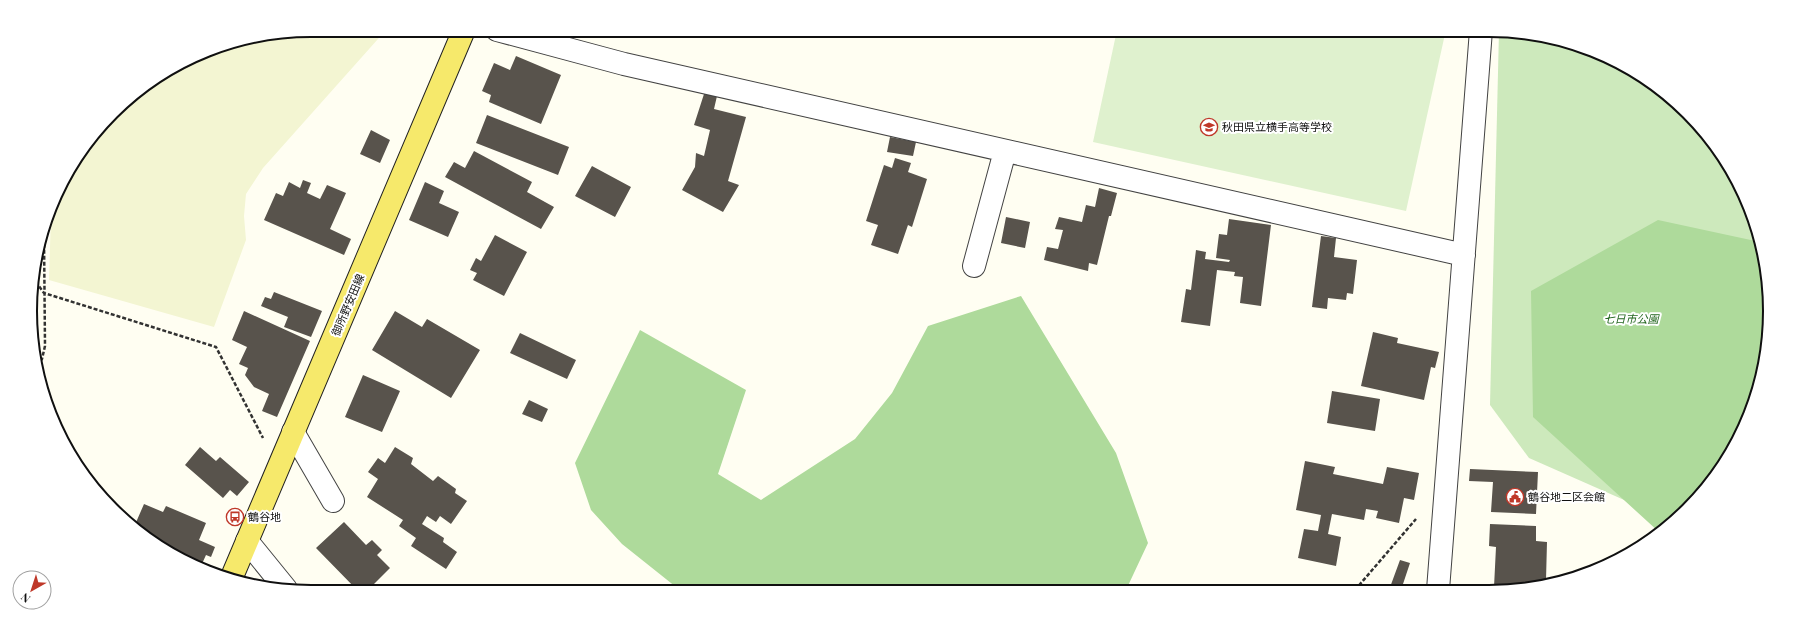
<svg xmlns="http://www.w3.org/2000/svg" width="1800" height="622" viewBox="0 0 1800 622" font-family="'Playfair Display','Noto Sans JP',serif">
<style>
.farmland{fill:#f3f5d2}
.green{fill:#cde9bc}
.forest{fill:#aeda9b}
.pitch{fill:#dff1ce}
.building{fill:#58534c}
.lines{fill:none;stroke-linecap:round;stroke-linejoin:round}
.minor-casing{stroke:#434343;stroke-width:24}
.major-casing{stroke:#212121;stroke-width:24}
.path{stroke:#323232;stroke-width:2.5;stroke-dasharray:4 2;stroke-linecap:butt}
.minor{stroke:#fff;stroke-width:22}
.major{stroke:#f6e96b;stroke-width:22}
.labels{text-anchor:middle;stroke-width:4;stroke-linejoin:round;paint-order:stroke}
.poi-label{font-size:11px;fill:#101010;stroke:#fff;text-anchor:start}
.street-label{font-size:11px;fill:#101010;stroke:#fff}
.park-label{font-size:11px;font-style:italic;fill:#246720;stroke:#fff}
.rim{fill:none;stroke:#101010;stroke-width:2}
</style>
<rect width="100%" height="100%" fill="#fffef2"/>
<path class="farmland" d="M311 30H386L263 168 246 194 244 216 246 240 214 327 49 280 51 214 59 187 88 140 126 100 204 51 256 35Z"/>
<path class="green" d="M1499 31 1562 40 1613 59 1660 88 1700 126 1732 170 1755 220 1768 274 1769 329 1760 384 1732 452 1674 522 1529 458 1490 405Z"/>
<path class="forest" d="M1658 220 1760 242 1768 274 1769 329 1760 384 1732 452 1674 522 1659 532 1533 417 1531 291Z
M1021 296 1116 453 1148 543 1126 590 681 591 622 544 591 510 575 463 640 330 746 390 718 474 761 500 855 439 892 393 928 326Z"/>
<path class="pitch" d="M1117 30H1427L1445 34 1406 211 1093 142Z"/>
<path class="building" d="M516 56 561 75 541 124 489 102 491 95 482 91 494 63 510 70Z
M704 94 717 96 714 109 746 117 728 181 739 185 723 212 682 190 695 167 696 153 704 156 710 130 694 125Z
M487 115 569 147 558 175 476 143Z
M371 130 390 140 380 163 360 154Z
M890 137 916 142 913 156 887 152Z
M474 151 532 182 527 192 554 207 541 229 445 177 454 162 465 168Z
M895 158 911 163 908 172 927 179 912 227 908 225 898 254 871 245 878 225 866 221 884 165 892 168Z
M592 166 631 187 615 217 575 196Z
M303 180 311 183 307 193 320 199 327 185 346 193 330 229 351 239 344 255 264 220 276 193 283 196 289 182 300 188Z
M425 182 444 191 439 203 459 212 448 237 409 220Z
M1099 188 1117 193 1111 216H1109L1097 265 1089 263 1088 271 1044 260 1047 247 1058 249 1063 230 1055 229 1059 217 1082 222 1086 205 1095 207Z
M1006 217 1030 222 1025 248 1001 243Z
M1229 219 1271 225 1261 306 1240 303 1243 277 1234 276 1235 272 1217 270 1210 326 1181 322 1186 289 1191 290 1196 250 1206 252 1205 259 1229 262 1230 260 1216 258 1219 234 1227 235Z
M495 235 527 252 504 296 473 280 477 273 470 270 476 258 481 261Z
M1321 236 1336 238 1334 257 1357 260 1353 294 1347 293 1346 300 1328 298 1327 309 1312 307Z
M274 292 322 311 311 337 284 327 288 317 261 306 265 297 271 299Z
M244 311 310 341 277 417 262 411 269 394 254 387 245 375 248 368 239 364 247 347 232 340Z
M395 311 422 327 427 319 480 350 451 398 372 350Z
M1373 332 1398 338 1397 343 1439 352 1435 368 1431 367 1424 400 1361 386Z
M520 333 576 360 567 379 510 353Z
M363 375 400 391 382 432 345 417Z
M1332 391 1380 399 1375 431 1327 423Z
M529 400 548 409 542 422 522 414Z
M200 447 216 461 220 457 249 482 237 496 230 490 223 498 185 465Z
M395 447 413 458 411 464 433 481 438 476 456 489 455 493 467 501 451 524 440 516 436 522 427 516 422 524 444 538 443 542 457 552 446 569 411 546 416 538 399 526 403 520 367 497 378 479 368 472 378 458 385 463Z
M1305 461 1335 467 1333 474 1383 484 1387 467 1419 473 1414 500 1404 498 1399 523 1376 518 1378 511 1366 509 1364 520 1332 514 1328 534 1341 537 1336 566 1298 558 1304 529 1318 531 1321 515 1296 510Z
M1470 469 1538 472 1536 514 1491 512 1493 482 1469 481Z
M144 504 163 512 166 506 206 523 199 540 215 547 211 557 206 555 201 566 155 545 134 527Z
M344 522 366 545 372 540 382 550 377 555 390 568 371 587 376 592H359L316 548Z
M1490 524 1536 526V541L1547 542 1546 580 1555 581 1525 590H1505V587H1494L1496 547 1489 546Z
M1400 560 1410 563 1401 590H1389Z
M382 586 387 592H377Z"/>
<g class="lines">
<defs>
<path id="minor" d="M497 30 624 64 1464 255
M974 266 1005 151
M293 432 333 501
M247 541 286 589
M1438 590 1481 30"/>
<path id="major" d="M231 579 464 30"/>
</defs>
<use href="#minor" class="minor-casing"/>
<use href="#major" class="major-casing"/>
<path class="path" d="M32 277 44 293 216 347 263 438
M36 365 42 359 45 346 44 237
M1355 590 1416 519"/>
<use href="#minor" class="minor"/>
<use href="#major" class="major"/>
</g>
<defs>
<symbol id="school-ring" viewBox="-11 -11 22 22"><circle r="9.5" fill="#fff" stroke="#bf3829" stroke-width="1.5"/><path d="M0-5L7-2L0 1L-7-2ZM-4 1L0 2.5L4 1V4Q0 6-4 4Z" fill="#bf3829"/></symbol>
<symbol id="civic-ring" viewBox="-11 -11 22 22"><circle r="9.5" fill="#fff" stroke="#bf3829" stroke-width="1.5"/><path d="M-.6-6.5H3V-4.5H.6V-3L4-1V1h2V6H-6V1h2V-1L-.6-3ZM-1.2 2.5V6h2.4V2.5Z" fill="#bf3829"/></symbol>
<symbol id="bus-ring" viewBox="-11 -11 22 22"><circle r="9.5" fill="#fff" stroke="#bf3829" stroke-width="1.5"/><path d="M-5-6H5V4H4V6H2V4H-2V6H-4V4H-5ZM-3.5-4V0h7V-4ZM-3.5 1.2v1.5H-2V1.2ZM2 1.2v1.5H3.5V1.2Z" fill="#bf3829"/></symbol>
</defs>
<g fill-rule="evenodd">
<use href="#school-ring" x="1199" y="117" width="20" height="20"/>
<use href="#civic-ring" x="1505" y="487" width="20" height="20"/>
<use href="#bus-ring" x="225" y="507" width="20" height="20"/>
</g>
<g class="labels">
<g class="poi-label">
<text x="1222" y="131">秋田県立横手高等学校</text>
<text x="1528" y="501">鶴谷地二区会館</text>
<text x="248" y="521">鶴谷地</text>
</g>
<g class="street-label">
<text transform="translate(348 305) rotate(-67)" y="4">御所野安田線</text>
</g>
<g class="park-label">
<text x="1631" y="323">七日市公園</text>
</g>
</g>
<path d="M0 0H1800V622H0ZM311 37H1489A274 274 0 0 1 1763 311V311A274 274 0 0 1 1489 585H311A274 274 0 0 1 37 311V311A274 274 0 0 1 311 37Z" fill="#fff" fill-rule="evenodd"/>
<path class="rim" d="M311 37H1489A274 274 0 0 1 1763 311V311A274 274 0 0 1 1489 585H311A274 274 0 0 1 37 311V311A274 274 0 0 1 311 37Z"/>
<g transform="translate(32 590) rotate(219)"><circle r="19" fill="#ffffff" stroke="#9f9f9f"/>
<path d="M0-3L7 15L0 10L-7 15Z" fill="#bf3829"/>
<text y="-6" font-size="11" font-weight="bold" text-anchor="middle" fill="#101010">N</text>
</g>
</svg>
